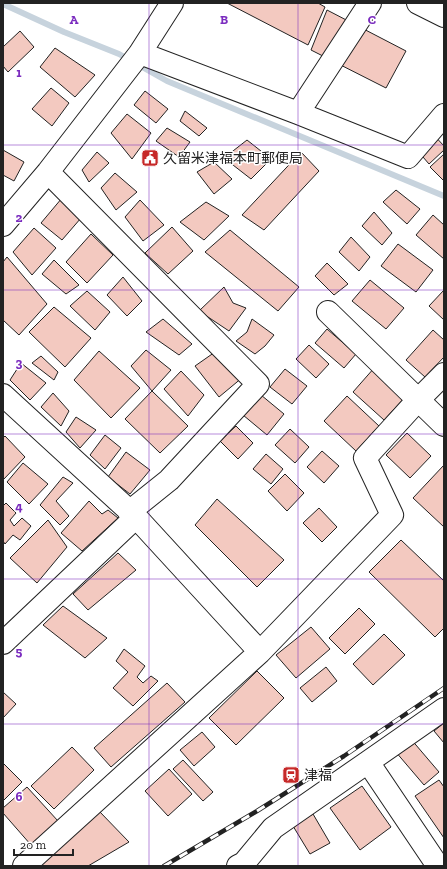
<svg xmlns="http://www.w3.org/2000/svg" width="447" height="869" viewBox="0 0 447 869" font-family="'Zilla Slab','Noto Sans JP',serif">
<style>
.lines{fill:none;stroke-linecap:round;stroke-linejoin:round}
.stream{stroke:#c7d3dd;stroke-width:6}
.building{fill:#f3c9c0;stroke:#222}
.minor-casing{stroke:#222;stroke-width:24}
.minor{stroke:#fff;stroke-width:22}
.rail-casing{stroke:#222;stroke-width:4.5}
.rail{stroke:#fff;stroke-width:3;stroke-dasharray:9;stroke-linecap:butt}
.grid{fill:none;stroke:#7b2cbf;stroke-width:1;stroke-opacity:0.55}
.labels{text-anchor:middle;stroke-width:3;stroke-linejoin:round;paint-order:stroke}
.poi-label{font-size:14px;fill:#222;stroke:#fff;text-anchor:start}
.grid-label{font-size:13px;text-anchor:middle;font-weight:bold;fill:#7b2cbf;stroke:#fff;stroke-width:3;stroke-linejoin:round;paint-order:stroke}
</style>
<rect width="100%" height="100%" fill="#fff"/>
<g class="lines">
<path class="stream" d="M3 4 64 32 119 54 167 81 444 196"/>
</g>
<path class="building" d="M227 3H318L325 7 308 45Z
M327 10 406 51 386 88 311 50Z
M20 31 34 47 8 72 3 66V47Z
M55 48 95 75 75 97 40 67Z
M51 88 69 103 52 126 32 109Z
M145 91 168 109 156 123 134 105Z
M185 111 207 128 199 136 180 121Z
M127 114 151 133 132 159 111 133Z
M167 128 190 142 179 157 156 141Z
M432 133 444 146V150L429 164 417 150Z
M247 140 271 159 251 179 224 158Z
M3 150 24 162 14 181 3 175Z
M97 152 109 163 89 182 82 170Z
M301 152 319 171 264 230 242 215Z
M444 154V181L430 167Z
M214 162 232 179 214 194 197 172Z
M115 173 137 192 116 210 101 188Z
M396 190 420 209 407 224 383 202Z
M62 198 81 218 62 240 41 223Z
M140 200 164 225 143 241 125 217Z
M206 202 229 216 204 240 180 222Z
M374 212 392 233 382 245 362 226Z
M433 215 444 225V259L416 235Z
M172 227 193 251 168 274 145 253Z
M34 228 56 248 32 275 13 252Z
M230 230 299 287 278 311 205 252Z
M91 234 113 255 87 283 66 262Z
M351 237 370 257 359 271 339 252Z
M398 244 433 270 416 292 381 266Z
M7 257 47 304 19 335 3 320V262Z
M54 260 79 285 66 294 42 274Z
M327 263 348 284 334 295 315 276Z
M123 277 142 301 127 316 107 295Z
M370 280 404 308 386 329 352 301Z
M224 287 233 303 246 308 229 331 199 311Z
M444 290V320L429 306Z
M87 291 110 312 95 330 70 306Z
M54 307 91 338 65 367 29 332Z
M163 319 192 344 179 355 146 332Z
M252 319 274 335 265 346 255 354 236 341 247 332Z
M327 329 356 354 344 368 315 343Z
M433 330 444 340V357L425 377 406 360Z
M309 345 329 364 316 378 296 359Z
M146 350 171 370 152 391 131 366Z
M99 351 140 388 111 418 74 380Z
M215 352 243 377 219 397 195 366Z
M41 356 58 372 54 380 32 363Z
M21 363 46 383 30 400 10 380Z
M375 367 406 396 384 420 353 392Z
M285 369 307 386 292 404 270 387Z
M181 371 204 395 188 416 164 389Z
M152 391 188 426 160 453 125 419Z
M53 393 69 411 61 426 41 407Z
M261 395 284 414 267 435 243 415Z
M347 396 379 426 356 451 324 421Z
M76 417 96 430 80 448 66 432Z
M236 426 253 443 238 459 220 441Z
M290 429 309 447 295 463 275 445Z
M407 433 431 456 410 478 386 455Z
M105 435 121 448 105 469 90 455Z
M5 436 25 457 3 480V438Z
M322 451 339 466 324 483 307 467Z
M126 452 150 470 130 494 108 477Z
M266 454 283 469 271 484 253 469Z
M23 463 48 484 29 504 7 482Z
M444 465V527L413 498Z
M285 474 304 493 287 511 268 491Z
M63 477 73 483 56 501 69 516 60 525 40 505Z
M217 499 284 560 257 587 195 525Z
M89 501 102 514 108 510 118 518 82 551 61 533Z
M6 503 16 513 10 520 14 526 22 518 31 526 20 540 13 535 5 544 3 541V506Z
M319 508 337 527 322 542 303 523Z
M48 520 67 547 37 583 10 558Z
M401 540 444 581V628L435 637 369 572Z
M118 553 136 570 88 610 73 594Z
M63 606 107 638 85 658 43 625Z
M359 608 375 624 345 654 329 638Z
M311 627 330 649 296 678 276 655Z
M384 634 405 655 373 685 353 664Z
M124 649 145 666 137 677 143 683 151 676 158 681 133 706 113 688 128 672 116 661Z
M326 667 337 681 312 702 300 688Z
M257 671 284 698 236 745 209 718Z
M167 683 185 702 111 767 94 748Z
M3 692 16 704 3 718Z
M444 723V743L434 731Z
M202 732 215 747 194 766 180 750Z
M410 738 439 772 424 785 395 751Z
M72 747 94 770 54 809 31 786Z
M183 760 213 792 203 801 173 769Z
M3 763 22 782 3 801Z
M169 769 192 794 168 816 145 791Z
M439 780 444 787V838L415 796Z
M362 786 391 827 360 850 330 808Z
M27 787 58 821 31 845 3 813V808Z
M99 811 129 842 88 866H39Z
M313 814 330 843 310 854 293 826Z"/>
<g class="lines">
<defs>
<path id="minor" d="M418 3 444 16
M140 53 298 113 408 157 444 115
M298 113 370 3
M48 172 258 384 169 480 129 512
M3 225 48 172 140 53 172 3
M328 312 444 425
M3 395 136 517 260 652
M3 643 136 517
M368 762 444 709
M24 866 260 652 392 515 365 458 418 400 444 374
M238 866 244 863 273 828 368 762 438 866"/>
</defs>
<use href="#minor" class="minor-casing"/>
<use href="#minor" class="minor"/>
<defs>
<path id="rail" d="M164 866 257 811 344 756 444 688"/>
</defs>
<use href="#rail" class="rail-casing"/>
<use href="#rail" class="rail"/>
</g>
<path class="grid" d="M149 3V866M298 3V866M3 145H444M3 290H444M3 434H444M3 579H444M3 724H444"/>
<defs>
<symbol id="civic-square" viewBox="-11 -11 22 22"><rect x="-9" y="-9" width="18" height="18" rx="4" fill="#c62828" stroke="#fff"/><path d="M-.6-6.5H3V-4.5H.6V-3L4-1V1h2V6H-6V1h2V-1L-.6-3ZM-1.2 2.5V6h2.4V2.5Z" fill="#fff"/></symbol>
<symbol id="station-square" viewBox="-11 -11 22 22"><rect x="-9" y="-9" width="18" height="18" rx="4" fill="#c62828" stroke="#fff"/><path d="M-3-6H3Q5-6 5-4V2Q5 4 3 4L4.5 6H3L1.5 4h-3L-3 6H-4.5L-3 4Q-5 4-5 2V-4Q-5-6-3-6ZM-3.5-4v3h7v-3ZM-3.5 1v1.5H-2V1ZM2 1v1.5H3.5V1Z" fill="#fff"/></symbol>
</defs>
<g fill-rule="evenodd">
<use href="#civic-square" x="140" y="148" width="20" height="20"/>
<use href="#station-square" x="281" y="765" width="20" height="20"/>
</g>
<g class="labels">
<g class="poi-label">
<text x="163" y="163">久留米津福本町郵便局</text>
<text x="304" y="780">津福</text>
</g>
</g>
<g class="grid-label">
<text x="74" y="24">A</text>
<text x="224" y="24">B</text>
<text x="372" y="24">C</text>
<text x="19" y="77">1</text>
<text x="19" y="222">2</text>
<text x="19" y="367">3</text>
<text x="19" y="511">4</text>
<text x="19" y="656">5</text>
<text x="19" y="801">6</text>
</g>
<rect width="447" height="869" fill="none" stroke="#222222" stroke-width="8"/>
<path d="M14 849v6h59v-6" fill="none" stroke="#222222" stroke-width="2"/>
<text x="20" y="849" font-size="12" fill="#222222" stroke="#ffffff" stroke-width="3" paint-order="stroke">20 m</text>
</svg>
